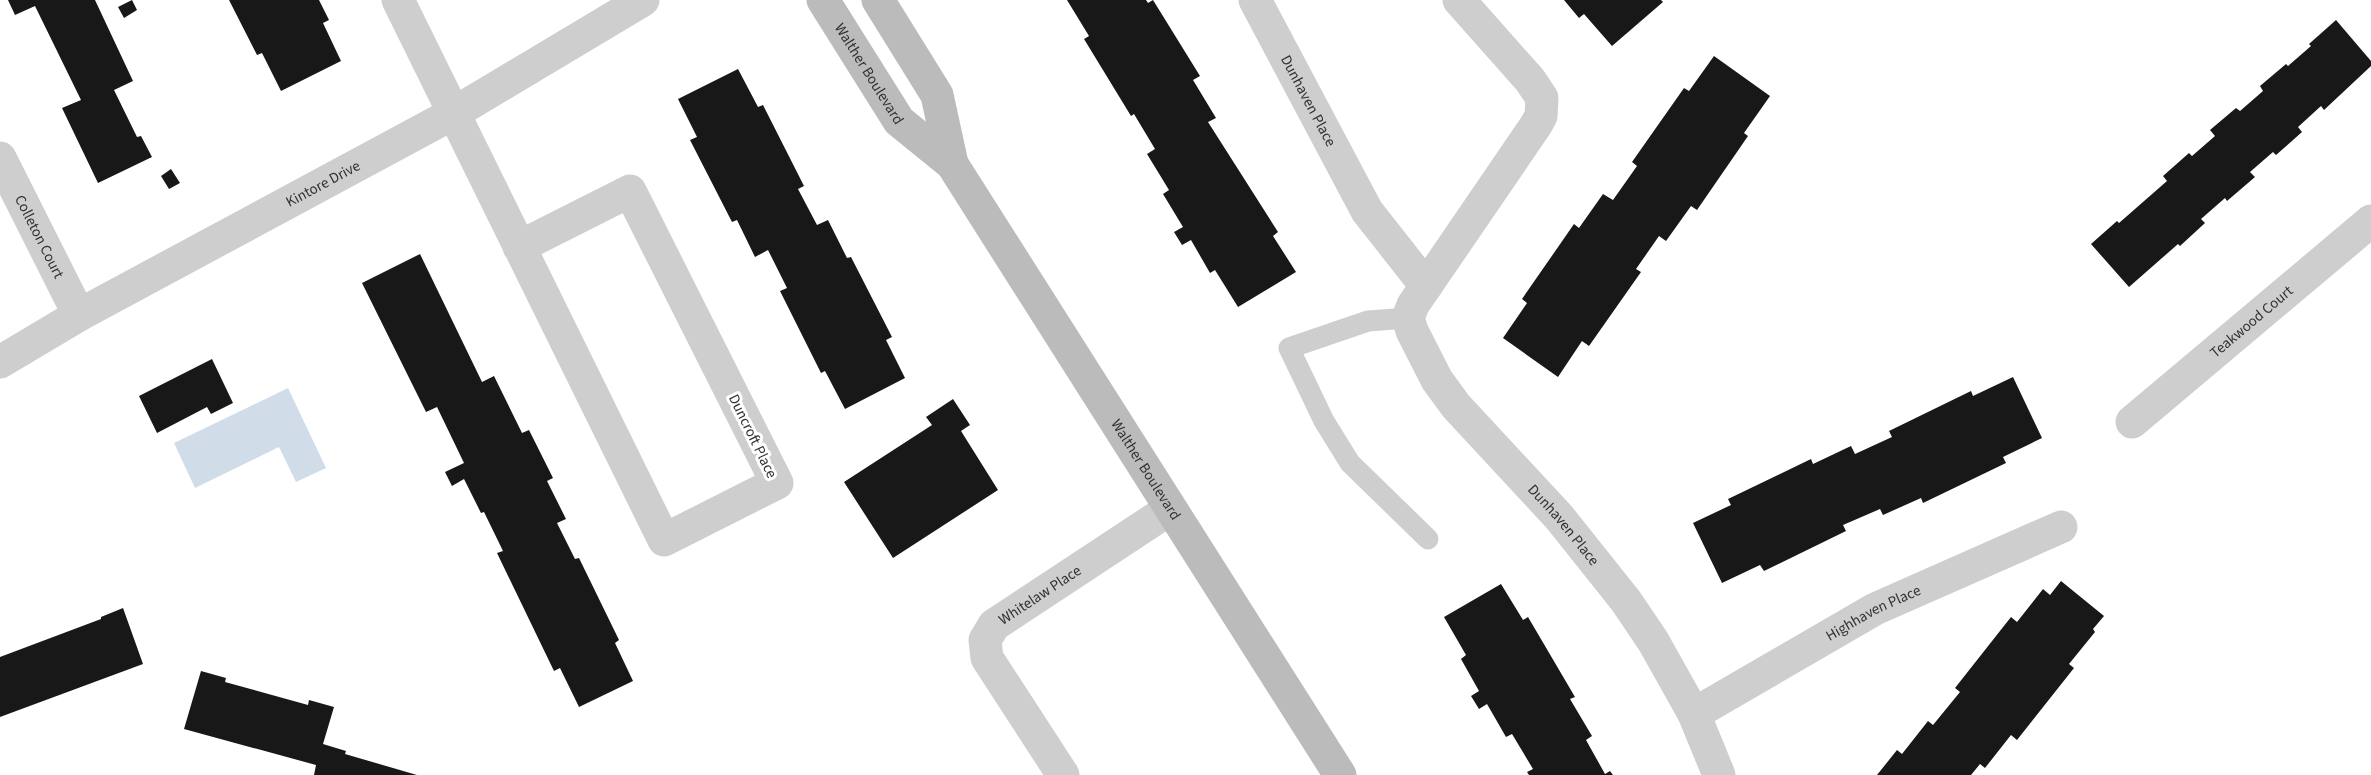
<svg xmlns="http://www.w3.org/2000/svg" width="2371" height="775" viewBox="0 0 2371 775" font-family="'Source Sans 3',sans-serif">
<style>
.water{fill:#d0dde9}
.building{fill:#181818}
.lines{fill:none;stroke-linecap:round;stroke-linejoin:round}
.lane{stroke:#cecece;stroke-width:21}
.street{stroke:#cecece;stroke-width:33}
.secondary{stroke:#bbb;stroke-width:33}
.labels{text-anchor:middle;stroke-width:6;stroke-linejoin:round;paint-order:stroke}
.street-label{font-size:15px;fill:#313131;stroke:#fff}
</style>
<rect width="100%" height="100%" fill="#fff"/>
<path class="water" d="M288 388 326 468 296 482 279 447 195 488 174 443Z"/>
<path class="building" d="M8 0H95L133 81 114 90 137 137 141 136 152 157 98 183 62 108 81 100 35 6 15 15Z
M132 0 137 10 124 18 118 7Z
M229 0H319L329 20 323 23 341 61 281 91 262 53 257 55Z
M1067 0H1146L1148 3 1153 0 1200 76 1193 80 1216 118 1208 122 1278 232 1273 236 1296 272 1238 307 1215 270 1210 273 1191 240 1182 245 1174 232 1183 227 1163 194 1169 190 1147 154 1155 149 1134 114 1131 116 1084 39 1089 36Z
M1564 0H1661L1663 2 1612 46 1584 14 1579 18Z
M2336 20 2371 61V66L2324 110 2321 106 2298 127 2302 132 2276 155 2273 152 2250 172 2255 177 2227 201 2225 198 2201 219 2205 223 2180 246 2178 244 2129 287 2091 244 2117 221 2119 223 2167 181 2163 176 2189 153 2192 156 2215 136 2210 130 2236 108 2240 111 2263 91 2260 86 2286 64 2288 66 2311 46 2309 44Z
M1714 56 1770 96 1744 133 1748 136 1697 210 1691 206 1666 241 1659 236 1636 269 1641 272 1589 346 1582 341 1558 377 1503 338 1527 303 1522 299 1574 224 1579 228 1603 194 1613 200 1637 166 1632 162 1684 88 1689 91Z
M738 69 758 107 763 105 804 186 798 189 817 225 828 220 847 258 851 257 892 337 886 340 905 378 845 409 825 371 821 373 780 291 787 288 768 250 755 257 737 220 732 222 690 140 697 137 678 99Z
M171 169 180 183 169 189 161 176Z
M420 254 482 382 494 376 522 433 529 430 553 478 547 481 566 519 557 523 575 559 579 558 619 640 615 643 633 681 579 707 560 668 554 671 497 553 503 551 484 512 481 513 464 479 452 486 445 472 464 463 437 407 426 412 362 283Z
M212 359 233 403 211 414 207 407 157 433 139 396Z
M2013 377 2042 438 2003 457 2006 463 1923 503 1921 498 1883 515 1880 509 1843 525 1846 531 1764 571 1760 565 1722 583 1693 523 1731 505 1728 499 1811 459 1813 464 1851 446 1855 454 1892 437 1889 431 1971 391 1973 396Z
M953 399 970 425 961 431 998 490 893 558 844 482 932 425 926 417Z
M2061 581 2104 616 2093 629 2095 632 2069 664 2074 668 2017 740 2011 735 1985 768 1980 764 1971 775H1877L1897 750 1902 754 1928 721 1933 725 1960 692 1955 688 2011 617 2017 622 2043 589 2050 595Z
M1501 584 1523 620 1528 617 1575 697 1570 699 1592 736 1586 740 1605 774 1610 771 1613 775H1529L1527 772 1533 769 1512 734 1506 737 1487 704 1479 709 1471 696 1479 691 1461 659 1466 655 1444 617Z
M123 608 143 664 0 717V657L101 619V617Z
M201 671 226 678 225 682 308 705 309 700 334 707 323 744 346 751 345 754 417 775H314L316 765 184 729Z"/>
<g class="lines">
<path class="lane" d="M1408 318 1368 321 1289 348 1324 421 1350 463 1428 539"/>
<g class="street">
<path d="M398 0 664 540 777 483 630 191 519 247"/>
<path id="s1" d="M1255 0 1367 211 1426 286"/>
<path id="s2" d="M1459 0 1530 80 1542 98 1541 116 1536 125 1413 305 1408 318 1412 331 1437 380 1456 406 1559 517 1626 601 1653 641 1694 714 1719 775"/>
<path id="s3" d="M0 158 79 315"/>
<path id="s4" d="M0 362 79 315 454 113 643 0"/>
<path id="s5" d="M2132 422 2371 221"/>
<path id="s6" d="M1694 714 1875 609 2061 527"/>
<path id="s7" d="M1063 775 987 658 985 640 994 625 1170 509"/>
</g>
<g class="secondary">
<path id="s8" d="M823 0 899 121 952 164 1340 775"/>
<path d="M878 0 937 95 952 164"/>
</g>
</g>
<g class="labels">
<g class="street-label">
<text dy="5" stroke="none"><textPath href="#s8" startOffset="87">Walther Boulevard</textPath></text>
<text dy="5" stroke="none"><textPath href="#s1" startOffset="114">Dunhaven Place</textPath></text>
<text dy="5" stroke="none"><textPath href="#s4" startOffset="369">Kintore Drive</textPath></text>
<text dy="5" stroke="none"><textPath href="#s3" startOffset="88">Colleton Court</textPath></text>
<text dy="5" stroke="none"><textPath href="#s5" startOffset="156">Teakwood Court</textPath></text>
<text transform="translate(753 436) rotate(64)" y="5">Duncroft Place</text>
<text dy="5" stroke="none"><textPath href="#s8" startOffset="573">Walther Boulevard</textPath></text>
<text dy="5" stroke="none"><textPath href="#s2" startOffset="650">Dunhaven Place</textPath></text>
<text dy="5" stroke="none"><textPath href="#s7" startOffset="230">Whitelaw Place</textPath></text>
<text dy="5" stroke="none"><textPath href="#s6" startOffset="206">Highhaven Place</textPath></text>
</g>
</g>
</svg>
